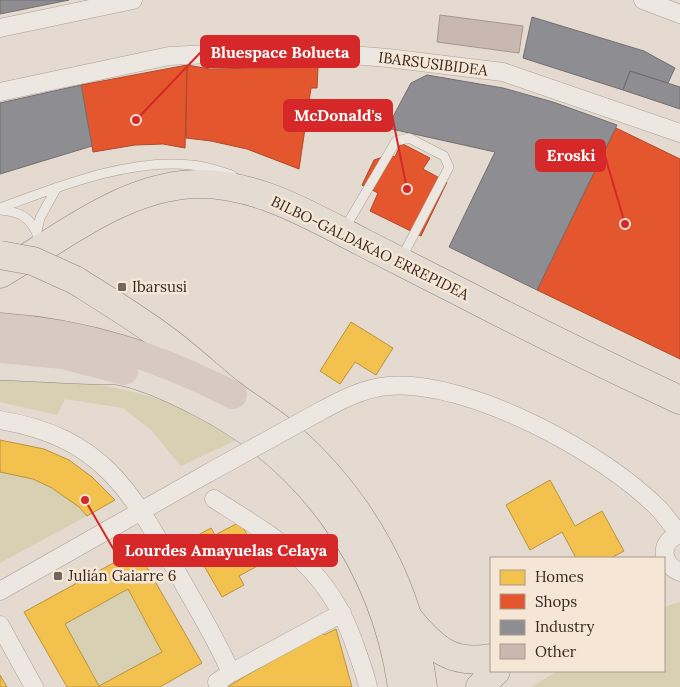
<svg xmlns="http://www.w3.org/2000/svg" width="680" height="687" viewBox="0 0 680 687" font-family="Lora,serif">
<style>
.green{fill:#d7d0b2}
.homes{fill:#f2c14e;stroke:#ba9340;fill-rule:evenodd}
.shops{fill:#e4572e;stroke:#b1492a}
.industry{fill:#8d8d92;stroke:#746e70}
.building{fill:#c8b8b0;stroke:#a5968e}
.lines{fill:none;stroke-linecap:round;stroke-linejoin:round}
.lane-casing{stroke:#aaa098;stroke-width:10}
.street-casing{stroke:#aaa098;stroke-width:19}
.primary-casing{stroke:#90867f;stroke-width:29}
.highway-casing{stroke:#90867f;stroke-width:29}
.lane{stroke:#ede7e1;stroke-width:9}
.street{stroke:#ede7e1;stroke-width:18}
.primary{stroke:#e4dbd2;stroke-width:28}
.highway{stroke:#d8cac0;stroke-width:28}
.street-bridge-casing{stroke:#aaa098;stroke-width:19;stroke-linecap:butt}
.primary-bridge-casing{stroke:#90867f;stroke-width:29;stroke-linecap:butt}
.street-bridge{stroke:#ede7e1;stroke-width:18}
.primary-bridge{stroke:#e4dbd2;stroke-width:28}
.poi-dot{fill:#75665d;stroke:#f5e6d6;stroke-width:2}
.labels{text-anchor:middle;stroke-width:5;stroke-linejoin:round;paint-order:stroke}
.street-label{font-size:15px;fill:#392720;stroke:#f5e6d6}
.poi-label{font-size:15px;fill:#392720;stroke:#f5e6d6;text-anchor:start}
.leader{fill:none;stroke:#d62828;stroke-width:2}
.callout-dot{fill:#d62828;stroke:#f5e6d6;stroke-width:2}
.callout{fill:#d62828;stroke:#d62828;stroke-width:2}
.callout-label{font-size:16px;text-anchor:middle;font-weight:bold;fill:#fff}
</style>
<rect width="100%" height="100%" fill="#e5dacf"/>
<path class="green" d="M0 377C63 381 124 382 183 409 201 417 218 430 236 440L181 466 150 429 123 408 65 399 57 415 0 402Z
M0 472C34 476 64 490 87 516L0 563Z
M128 589 162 652 99 686 65 624Z
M680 602V687H531L558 671H664V607Z"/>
<path class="homes" d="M351 322 393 348 376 375 355 362 340 384 320 371Z
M0 440 44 449 69 460 92 477 115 500 87 516 79 507 52 488 33 479 0 472Z
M550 480 575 526 602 511 624 551 611 558H576L562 532 530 550 506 505Z
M240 522 263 563 239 576 244 585 222 597 189 540 211 528 215 535Z
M137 550 202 663 160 687H67L24 612ZM128 589 162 652 99 686 65 624Z
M336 629 352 687H227L322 631 324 635Z
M0 675 7 687H0Z"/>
<path class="shops" d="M187 65 185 148 163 144 135 145 93 152 81 85Z
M187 65 210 69 318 67 317 88H311L299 169 247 149 211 141 186 138Z
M616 128 680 159V359L537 290Z
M401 143 430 158 423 169 447 182 421 236 370 211 378 193 362 185 374 160 389 155 395 157Z"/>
<path class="industry" d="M0 0H69L0 14Z
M532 17 644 51 675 68 668 83 630 71 623 90 523 58Z
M630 71 680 87V109L623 90Z
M427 75 503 88 553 102 617 125 537 290 449 247 495 152 387 128 411 83Z
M81 85 92 146 0 174V103Z"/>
<path class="building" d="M440 15 523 26 519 53 437 42Z"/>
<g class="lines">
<defs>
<path id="lane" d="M0 208C58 187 129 158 191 165 205 166 219 171 232 175
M0 210C25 212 33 220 41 244
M345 228 396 141 409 138 444 156 449 167 401 259
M37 231 40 218 57 187"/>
<path id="street" d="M643 0 680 14
M0 28 133 0
M0 92 169 56 289 50 388 58 503 72 680 133
M317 413C339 401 363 388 388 386 468 379 605 453 660 510 667 518 673 526 679 534
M0 420C101 437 130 489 177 572 195 605 216 638 231 673
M214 499C280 541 327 566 354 643 359 658 365 672 368 687
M680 534C659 541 660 564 680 572
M0 591 210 472
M0 625 34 687
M219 687 217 682 231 673 342 613"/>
<path id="primary" d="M0 274C57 241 115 193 182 185 246 177 308 214 362 242 398 260 434 279 470 297 539 333 609 367 680 400
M75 280C107 300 140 320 170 343 191 359 210 377 231 394 250 408 271 420 289 436 364 502 410 588 423 687
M0 366C30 367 61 369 91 370 102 371 115 369 125 372 151 378 176 390 199 402 310 458 384 563 402 687
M410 620C434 649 452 665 491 658
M480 687 496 671"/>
<path id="highway" d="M0 327C86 333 156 356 233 395
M0 349 63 355 124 371"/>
</defs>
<use href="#lane" class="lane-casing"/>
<use href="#street" class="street-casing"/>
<use href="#primary" class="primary-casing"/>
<use href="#highway" class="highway-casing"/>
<use href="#lane" class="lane"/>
<use href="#street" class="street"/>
<use href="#primary" class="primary"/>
<use href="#highway" class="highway"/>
<defs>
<path id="street-bridge" d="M210 472 317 413"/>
<path id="primary-bridge" d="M0 255 33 261 75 280"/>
</defs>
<use href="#street-bridge" class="street-bridge-casing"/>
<use href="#primary-bridge" class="primary-bridge-casing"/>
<use href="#street-bridge" class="street-bridge"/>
<use href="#primary-bridge" class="primary-bridge"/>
</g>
<g class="poi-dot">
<rect x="117" y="282" width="10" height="10" rx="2.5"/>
<rect x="53" y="571" width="10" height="10" rx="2.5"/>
</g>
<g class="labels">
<g class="street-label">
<text transform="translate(433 64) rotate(7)" y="5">IBARSUSIBIDEA</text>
<text transform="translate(370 248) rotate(26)" y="5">BILBO-GALDAKAO ERREPIDEA</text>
</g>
<g class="poi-label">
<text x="132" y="292">Ibarsusi</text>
<text x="68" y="581">Julián Gaiarre 6</text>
</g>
</g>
<path class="leader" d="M136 120L201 52M407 189L392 115M625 224L605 156M85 500L114 550"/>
<g class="callout-dot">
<circle cx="136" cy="120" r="5"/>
<circle cx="407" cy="189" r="5"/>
<circle cx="625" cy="224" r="5"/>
<circle cx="85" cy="500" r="5"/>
</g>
<g class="callout">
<rect x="201" y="36" width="158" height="31" rx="5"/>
<rect x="284" y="100" width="108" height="31" rx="5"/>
<rect x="536" y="140" width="69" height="31" rx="5"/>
<rect x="114" y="535" width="223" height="31" rx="5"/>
</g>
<g class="callout-label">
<text x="280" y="58">Bluespace Bolueta</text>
<text x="338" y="121">McDonald's</text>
<text x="571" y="161">Eroski</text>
<text x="226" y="556">Lourdes Amayuelas Celaya</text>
</g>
<rect x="490" y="557" width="175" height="115" fill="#f5e6d6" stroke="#aa9a8d"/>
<rect x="500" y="570" width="25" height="15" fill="#f2c14e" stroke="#aa9a8d"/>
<text x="535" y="582" font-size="15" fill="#392720">Homes</text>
<rect x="500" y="594" width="25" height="15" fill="#e4572e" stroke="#aa9a8d"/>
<text x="535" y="607" font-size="15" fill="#392720">Shops</text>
<rect x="500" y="620" width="25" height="15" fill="#8d8d92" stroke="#aa9a8d"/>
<text x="535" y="632" font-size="15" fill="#392720">Industry</text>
<rect x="500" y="644" width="25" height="15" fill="#c8b8b0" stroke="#aa9a8d"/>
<text x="535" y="657" font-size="15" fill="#392720">Other</text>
</svg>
